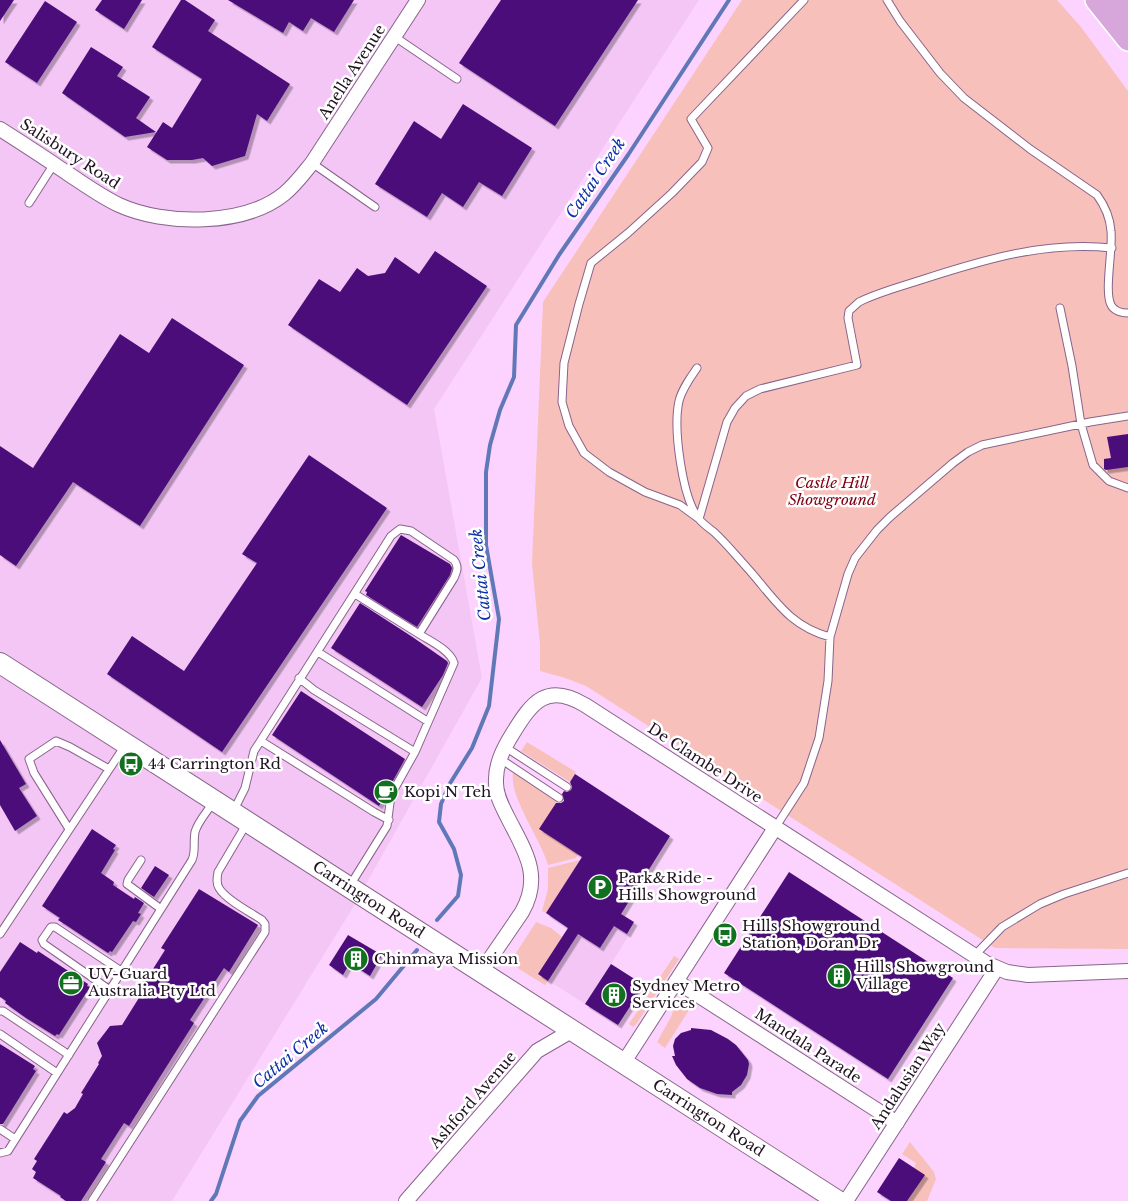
<svg xmlns="http://www.w3.org/2000/svg" width="1128" height="1201" viewBox="0 0 1128 1201" font-family="'Libre Baskerville',serif">
<style>
.built{fill:#f4c6f6}
.green{fill:#f8c0bb}
.lines{fill:none;stroke-linecap:round;stroke-linejoin:round}
.stream{stroke:#6078b7;stroke-width:4}
.building{fill:#4b0c79;filter:url(#shadow)}
.lane-casing{stroke:#88648a;stroke-width:9}
.street-casing{stroke:#88648a;stroke-width:16}
.secondary-casing{stroke:#88648a;stroke-width:22}
.primary-casing{stroke:#fff;stroke-width:24}
.lane{stroke:#fff;stroke-width:7}
.street{stroke:#fff;stroke-width:14}
.secondary{stroke:#fff;stroke-width:20}
.primary{stroke:#d7a7db;stroke-width:21}
.labels{text-anchor:middle;stroke-width:5;stroke-linejoin:round;paint-order:stroke}
.street-label{font-size:15px;fill:#201221;stroke:#fff}
.park-label{font-size:15px;font-style:italic;fill:#810012;stroke:#fff}
.poi-label{font-size:15px;fill:#201221;stroke:#fff;text-anchor:start}
.water-label{font-size:16px;font-style:italic;fill:#0b30a7;stroke:#fff}
</style>
<defs>
<filter id="shadow"><feDropShadow dx="3.5" dy="3.5" stdDeviation="0" flood-color="#0004"/></filter>
</defs>
<rect width="100%" height="100%" fill="#fcd3fe"/>
<path class="built" d="M0 0H699L434 409 482 678 352 909 172 1201H0Z
M614 926 629 935 611 964 644 985 618 1025 538 974 568 928 599 948Z"/>
<path class="green" d="M742 0H1057L1081 27 1128 91V949L995 948 586 686 565 678 540 671V644L532 564 543 302Z
M527 742 576 772 570 782 521 751Z
M513 772 558 800 540 829 578 854 576 858 548 865C540 837 509 798 513 772Z
M580 860 546 913 542 911 548 889V868Z
M536 922 551 928 562 937 538 974 548 981 545 985 519 969 513 961 514 956Z
M674 956 679 959 637 1023 633 1027 629 1024Z
M685 999H691L694 1002 665 1048 657 1042 671 1017 674 1008 680 1001Z
M910 1142 934 1172 936 1179 927 1201H907L924 1175 914 1168 916 1163 902 1154Z"/>
<g class="lines">
<path class="stream" d="M437 920 458 896 461 875 454 849 439 822 441 804 449 785 472 748 489 706 499 619 486 545V472L490 445 500 410 514 377 516 325 559 255 628 155 729 0
M211 1201 216 1194 240 1121 258 1096 376 999 417 950"/>
</g>
<path class="building" d="M0 0H14L0 21Z
M102 0H142L124 29 95 10Z
M181 0H185L215 20 208 31 290 84 267 121 257 114 245 156 212 166 203 158 192 160H167L147 147 163 122 172 128 202 79 152 47Z
M228 0H354L334 32 311 18 303 31 289 22 283 33Z
M501 0H638L555 126 459 63Z
M45 1 77 22 37 83 5 62Z
M91 47 123 67 117 76 150 97 136 118 156 132 125 137 62 93Z
M463 104 532 148 502 196 479 182 463 207 442 193 427 217 375 184 414 121 441 139Z
M435 251 487 286 407 405 288 325 319 279 340 292 357 268 368 276 385 273 395 257 419 274Z
M172 318 244 365 140 526 73 482 16 566 0 555V446L33 468 120 334 149 353Z
M1128 434V467L1106 470 1104 469V459L1111 458 1107 437Z
M309 455 387 508 222 752 107 674 132 636 184 671 257 563 242 554Z
M401 535 450 564 452 568 450 575 417 627 366 595 367 592 365 591Z
M360 603 411 636 447 661 448 663 443 675 422 707 331 648Z
M301 691 405 759 379 806 272 735Z
M0 740 26 784 19 788 37 816 15 831 0 805Z
M575 774 670 836 621 914 634 922 627 934 614 926 600 948 578 934 548 981 538 974 568 928 546 913 582 857 539 829 556 803H561L564 801 562 794 564 791 567 792 571 790 572 787 570 782Z
M92 829 116 845 113 849 115 850 101 873 114 882 113 885 134 899 135 897 144 903 138 913 141 914 136 922 133 921 112 952 110 951 108 953 66 925 58 920 60 918 42 906Z
M155 866 169 875 154 897 141 888Z
M789 872 953 978 888 1079 724 973Z
M199 889 258 925 229 972 224 968 190 1020 194 1023 129 1126 124 1123 101 1159 106 1162 81 1201H66L60 1197 61 1196 33 1178 36 1172 32 1169 37 1161 34 1159 64 1112 67 1114 75 1108 83 1094 81 1093 99 1064 98 1063 102 1056 97 1043 110 1026 122 1025 142 993 139 991 165 950 161 948Z
M348 935 382 955 370 976 350 963 343 975 329 965Z
M20 942 37 953 38 951 88 984 87 986 90 987 59 1035 57 1034 55 1036 26 1018 5 1003 6 1001 0 997V972Z
M611 964 644 985 618 1025 585 1004Z
M691 1028 711 1030 728 1039 736 1045 748 1060 749 1064 747 1075 741 1085 732 1092V1095L717 1094 700 1088 687 1079 676 1065 672 1056H675L673 1046 675 1039 681 1033 691 1030Z
M0 1044 35 1066 33 1069 36 1071 3 1124H0Z
M899 1158 925 1175 907 1201H891L877 1192Z"/>
<g class="lines">
<defs>
<path id="lane" d="M804 0 691 119 708 148 702 162 672 193 628 233 591 263 579 304 564 363 562 402 569 426 584 453 609 472 645 492 680 505 699 519 727 422 735 408 746 396 760 389 857 365 848 318 849 311 859 302C879 292 903 286 924 279 986 259 1046 241 1112 248
M887 0 900 21 940 73 964 98 1030 149 1097 195C1105 206 1110 217 1111 231 1113 250 1104 291 1111 305 1114 311 1122 313 1128 313
M395 37 457 79
M312 163 375 207
M29 203 54 164
M1060 308 1072 366 1081 424 1093 465 1109 481 1128 488
M697 368C690 378 682 389 679 401 673 428 682 498 699 519 703 524 709 528 714 532 727 544 738 558 750 571 776 601 790 626 830 637
M355 594 419 634
M318 652 427 721
M299 678 314 690 415 752
M261 741 374 812 389 820
M505 747 567 787
M499 758 559 798
M234 810 245 788 254 751 391 536 400 529 411 531 454 560C459 567 457 571 454 578L419 634C430 641 450 650 454 663L415 752 391 795 387 826 349 887
M775 828 804 783 819 738 828 681 830 637 848 574 855 558 877 530 890 517 953 463 968 452 982 445 1090 422 1128 416
M69 829 34 773 29 759 56 741 70 747 109 769
M141 860 128 880 127 884 161 909
M0 934 126 744
M974 956 1002 927 1040 904 1064 894 1128 873
M110 990 44 944 42 940 51 927H55L121 971
M0 1011H3L69 1055
M0 1034 57 1073
M0 1129 15 1139
M0 1153 8 1151 192 860C196 851 193 842 195 832 198 821 208 811 214 801
M92 1201 265 932V924L262 920C250 912 226 900 219 888 216 883 217 878 218 872L247 823"/>
<path id="street" d="M0 129C22 143 45 158 67 173 84 184 100 196 119 205 165 226 244 226 284 194 295 185 303 174 312 163L418 0
M481 972 522 912C543 875 524 850 507 816 502 806 496 795 496 783 495 765 503 749 513 733 532 702 547 682 585 705L986 963 1007 972 1028 975 1128 971
M676 981 897 1123
M624 1062 775 828
M406 1201 537 1051 573 1030
M846 1201 997 968"/>
<g id="secondary">
<path id="s1" d="M0 663 838 1201"/>
</g>
<path id="primary" d="M1096 0 1128 40
M1115 0 1128 16"/>
</defs>
<use href="#lane" class="lane-casing"/>
<use href="#street" class="street-casing"/>
<use href="#secondary" class="secondary-casing"/>
<use href="#primary" class="primary-casing"/>
<use href="#lane" class="lane"/>
<use href="#street" class="street"/>
<use href="#secondary" class="secondary"/>
<use href="#primary" class="primary"/>
</g>
<defs>
<symbol id="bus-disc" viewBox="-11 -11 22 22"><circle r="9.5" fill="#11711f" stroke="#fff"/><path d="M-5-6H5V4H4V6H2V4H-2V6H-4V4H-5ZM-3.5-4V0h7V-4ZM-3.5 1.2v1.5H-2V1.2ZM2 1.2v1.5H3.5V1.2Z" fill="#fff"/></symbol>
<symbol id="cafe-disc" viewBox="-11 -11 22 22"><circle r="9.5" fill="#11711f" stroke="#fff"/><path d="M-5.5-4.5H6V0H3Q3 3.5 0 3.5H-2.5Q-5.5 3.5-5.5 0ZM3-3.2v2h1.7v-2ZM-6 4.5H4V6H-6Z" fill="#fff"/></symbol>
<symbol id="parking-disc" viewBox="-11 -11 22 22"><circle r="9.5" fill="#11711f" stroke="#fff"/><path d="M-3.5-5.5H1a3.5 3.5 0 0 1 0 7H-1V5.5H-3.5ZM-1-3.4V-.6H.8a1.4 1.4 0 0 0 0-2.8Z" fill="#fff"/></symbol>
<symbol id="building-disc" viewBox="-11 -11 22 22"><circle r="9.5" fill="#11711f" stroke="#fff"/><path d="M-4-6H4V6H1V3H-1V6H-4ZM-2.5-4.3h1.7v1.8h-1.7ZM.8-4.3h1.7v1.8H.8ZM-2.5-1h1.7V.8h-1.7ZM.8-1h1.7V.8H.8Z" fill="#fff"/></symbol>
<symbol id="office-disc" viewBox="-11 -11 22 22"><circle r="9.5" fill="#11711f" stroke="#fff"/><path d="M-6-3h4V-5.5h4V-3h4V5H-6ZM-1-4.5V-3h2v-1.5ZM-6 0V1H6V0Z" fill="#fff"/></symbol>
</defs>
<g fill-rule="evenodd">
<use href="#bus-disc" x="117" y="750" width="28" height="28"/>
<use href="#cafe-disc" x="372" y="778" width="28" height="28"/>
<use href="#parking-disc" x="586" y="873" width="28" height="28"/>
<use href="#bus-disc" x="711" y="921" width="28" height="28"/>
<use href="#building-disc" x="342" y="945" width="28" height="28"/>
<use href="#building-disc" x="825" y="962" width="28" height="28"/>
<use href="#office-disc" x="57" y="969" width="28" height="28"/>
<use href="#building-disc" x="600" y="981" width="28" height="28"/>
</g>
<g class="labels">
<g class="street-label">
<text transform="translate(352 72) rotate(-57)" y="5">Anella Avenue</text>
<text transform="translate(70 154) rotate(33)" y="5">Salisbury Road</text>
<text transform="translate(705 763) rotate(33)" y="5">De Clambe Drive</text>
<text dy="5" stroke="none"><textPath href="#s1" startOffset="438">Carrington Road</textPath></text>
<text transform="translate(808 1046) rotate(33)" y="5">Mandala Parade</text>
<text transform="translate(908 1076) rotate(-57)" y="5">Andalusian Way</text>
<text transform="translate(473 1100) rotate(-49)" y="5">Ashford Avenue</text>
<text dy="5" stroke="none"><textPath href="#s1" startOffset="842">Carrington Road</textPath></text>
</g>
<g class="park-label">
<text x="832" y="488">Castle Hill<tspan x="832" dy="17">Showground</tspan></text>
</g>
<g class="poi-label">
<text x="148" y="769">44 Carrington Rd</text>
<text x="404" y="797">Kopi N Teh</text>
<text x="618" y="883">Park&amp;Ride -<tspan x="618" dy="17">Hills Showground</tspan></text>
<text x="742" y="931">Hills Showground<tspan x="742" dy="17">Station, Doran Dr</tspan></text>
<text x="374" y="964">Chinmaya Mission</text>
<text x="856" y="972">Hills Showground<tspan x="856" dy="17">Village</tspan></text>
<text x="88" y="979">UV-Guard<tspan x="88" dy="17">Australia Pty Ltd</tspan></text>
<text x="632" y="991">Sydney Metro<tspan x="632" dy="17">Services</tspan></text>
</g>
<g class="water-label">
<text transform="translate(595 178) rotate(-56)" y="6">Cattai Creek</text>
<text transform="translate(480 575) rotate(-96)" y="6">Cattai Creek</text>
<text transform="translate(290 1055) rotate(-40)" y="6">Cattai Creek</text>
</g>
</g>
</svg>
